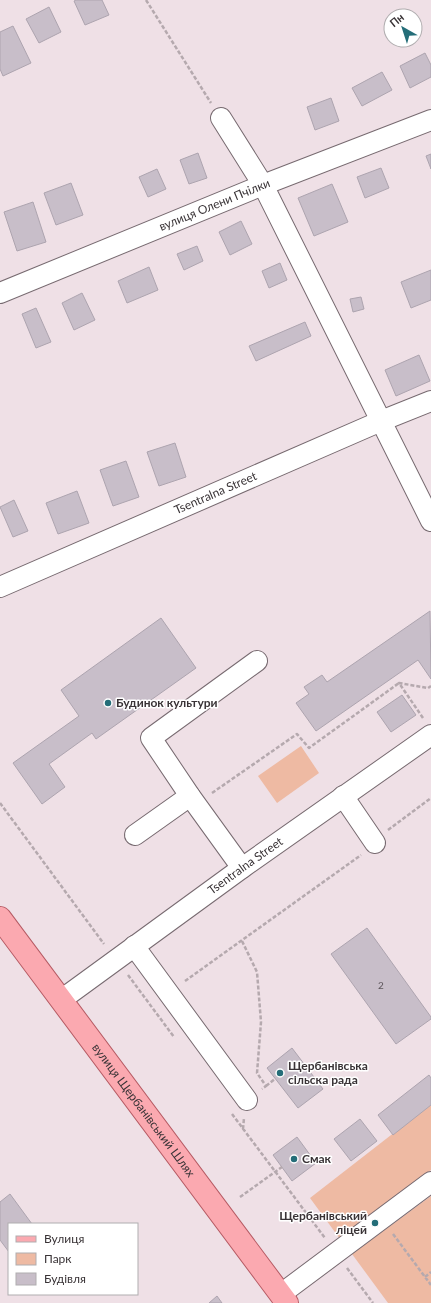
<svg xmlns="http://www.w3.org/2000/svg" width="431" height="1303" viewBox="0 0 431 1303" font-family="Lato,sans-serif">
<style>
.green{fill:#eebaa3}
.building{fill:#c8bec9;stroke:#ada4af}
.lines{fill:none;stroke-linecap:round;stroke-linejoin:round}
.minor-casing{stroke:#776a70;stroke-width:22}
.major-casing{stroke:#b65b64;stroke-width:24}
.path{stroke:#b5a9ae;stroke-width:2.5;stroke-dasharray:4 2;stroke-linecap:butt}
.minor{stroke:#fff;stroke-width:20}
.major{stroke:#fba9b0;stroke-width:22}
.poi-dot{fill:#246d78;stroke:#fff;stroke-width:1.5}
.labels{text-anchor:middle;stroke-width:3;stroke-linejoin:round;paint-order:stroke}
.number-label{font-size:10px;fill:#5d565b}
.street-label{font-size:12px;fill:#393336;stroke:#fff}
.poi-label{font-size:12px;font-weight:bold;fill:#393336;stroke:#fff;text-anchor:start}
</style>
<rect width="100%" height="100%" fill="#efe0e6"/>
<path class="green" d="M301 746 319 773 277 803 258 776Z
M431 1104V1170L340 1239 310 1198Z
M431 1196V1303H388L352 1254Z"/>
<path class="building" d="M76 0H102L109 15 85 25 74 1Z
M49 7 61 32 39 43 26 19Z
M13 26 31 63 3 76 0 69V32Z
M425 53 431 65V77L410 88 400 66Z
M382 72 392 90 362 106 352 88Z
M331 98 339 121 315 130 307 107Z
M198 153 207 178 189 184 180 160Z
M431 154V169L426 156Z
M381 168 389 188 365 198 357 177Z
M157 169 166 189 148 197 139 177Z
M71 183 83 215 56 225 44 193Z
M332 184 348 222 314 236 298 198Z
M33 202 46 242 17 251 4 212Z
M241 221 252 244 230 255 219 232Z
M197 246 203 261 184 270 177 254Z
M280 263 287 280 269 288 262 271Z
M149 267 158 290 127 303 118 281Z
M431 270V300L411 308 401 282Z
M82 293 95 320 74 330 62 303Z
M361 297 364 309 353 312 350 299Z
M36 308 51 342 36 348 22 314Z
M305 322 311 336 256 361 249 346Z
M419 355 430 381 396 396 385 370Z
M175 443 186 477 159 486 147 452Z
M126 461 139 497 113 506 100 470Z
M77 491 89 523 58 534 46 503Z
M14 500 28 531 13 537 0 507Z
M430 611 431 679 418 660 316 731 296 703 309 694 304 687 322 675 327 682Z
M161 618 196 668 96 739 92 733 49 764 65 787 42 804 13 763 79 716 61 690Z
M402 695 416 715 391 732 377 712Z
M367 928 431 1017V1019L396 1044 331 954Z
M292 1048 323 1089 298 1108 267 1068Z
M429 1075 431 1078V1105L393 1135 378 1115Z
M360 1119 377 1141 351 1161 334 1139Z
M297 1137 316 1163 292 1181 273 1155Z
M10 1194 32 1224H9V1252L0 1240V1202Z
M217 1296 222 1303H209Z"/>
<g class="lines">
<defs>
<g id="minor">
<path d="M221 118 263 185 431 521"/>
<path id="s1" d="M0 293 263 185 431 120"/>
<path id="s2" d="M0 587 381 421 431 401"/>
<path d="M343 796 375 843"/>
<path d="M135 835 190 796"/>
<path d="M242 868 190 796 151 738 257 661"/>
<path d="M134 946 247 1100"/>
<path id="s3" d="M61 1000 242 868 431 735"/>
<path d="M281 1294 431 1182"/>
</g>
<g id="major">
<path id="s4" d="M0 918 287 1303"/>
</g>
</defs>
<use href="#minor" class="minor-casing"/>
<use href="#major" class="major-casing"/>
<path class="path" d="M146 0 211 103
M423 718 399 683 428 688 431 686
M212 793 297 734 309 748 399 683
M0 803 104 944
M388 830 431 798
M242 941 257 972 261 1022 257 1073 266 1086 262 1089
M128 975 174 1037
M185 981 361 855
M266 1086 275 1079
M232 1114 325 1238
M243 1129 244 1118
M240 1197 282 1167
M393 1234 431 1285
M347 1268 373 1303
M425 1277 431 1272"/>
<use href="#minor" class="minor"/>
<use href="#major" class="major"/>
</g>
<g class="poi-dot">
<circle cx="108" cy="703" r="4"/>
<circle cx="280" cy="1073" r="4"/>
<circle cx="294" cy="1159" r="4"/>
<circle cx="375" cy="1223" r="4"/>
</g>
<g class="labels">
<g class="number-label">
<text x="381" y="989">2</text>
</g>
<g class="street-label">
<text dy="4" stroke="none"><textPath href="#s1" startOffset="232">вулиця Олени Пчілки</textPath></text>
<text dy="4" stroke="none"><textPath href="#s2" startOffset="235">Tsentralna Street</textPath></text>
<text dy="4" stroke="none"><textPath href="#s3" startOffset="228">Tsentralna Street</textPath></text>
<text dy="4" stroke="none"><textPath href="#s4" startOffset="240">вулиця Щербанівський Шлях</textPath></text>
</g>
<g class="poi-label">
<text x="116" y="707">Будинок культури</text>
<text x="288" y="1070">Щербанівська<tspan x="288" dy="14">сільска рада</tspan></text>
<text x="302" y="1163">Смак</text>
<text x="367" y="1220" text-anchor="end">Щербанівський<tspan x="367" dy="14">ліцей</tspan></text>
</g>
</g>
<rect x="8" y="1223" width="130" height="72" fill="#ffffff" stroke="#b0adaf"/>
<rect x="16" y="1236" width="20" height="6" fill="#fba9b0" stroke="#b0adaf"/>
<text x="44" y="1243" font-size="12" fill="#393336">Вулиця</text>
<rect x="16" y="1253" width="20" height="12" fill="#eebaa3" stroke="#b0adaf"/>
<text x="44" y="1263" font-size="12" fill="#393336">Парк</text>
<rect x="16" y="1273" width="20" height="12" fill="#c8bec9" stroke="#b0adaf"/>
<text x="44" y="1283" font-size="12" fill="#393336">Будівля</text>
<g transform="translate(403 28) rotate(321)"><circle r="19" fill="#ffffff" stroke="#b0adaf"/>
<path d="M0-3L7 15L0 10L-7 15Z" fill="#246d78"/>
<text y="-6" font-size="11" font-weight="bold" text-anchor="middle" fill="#393336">Пн</text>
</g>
</svg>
